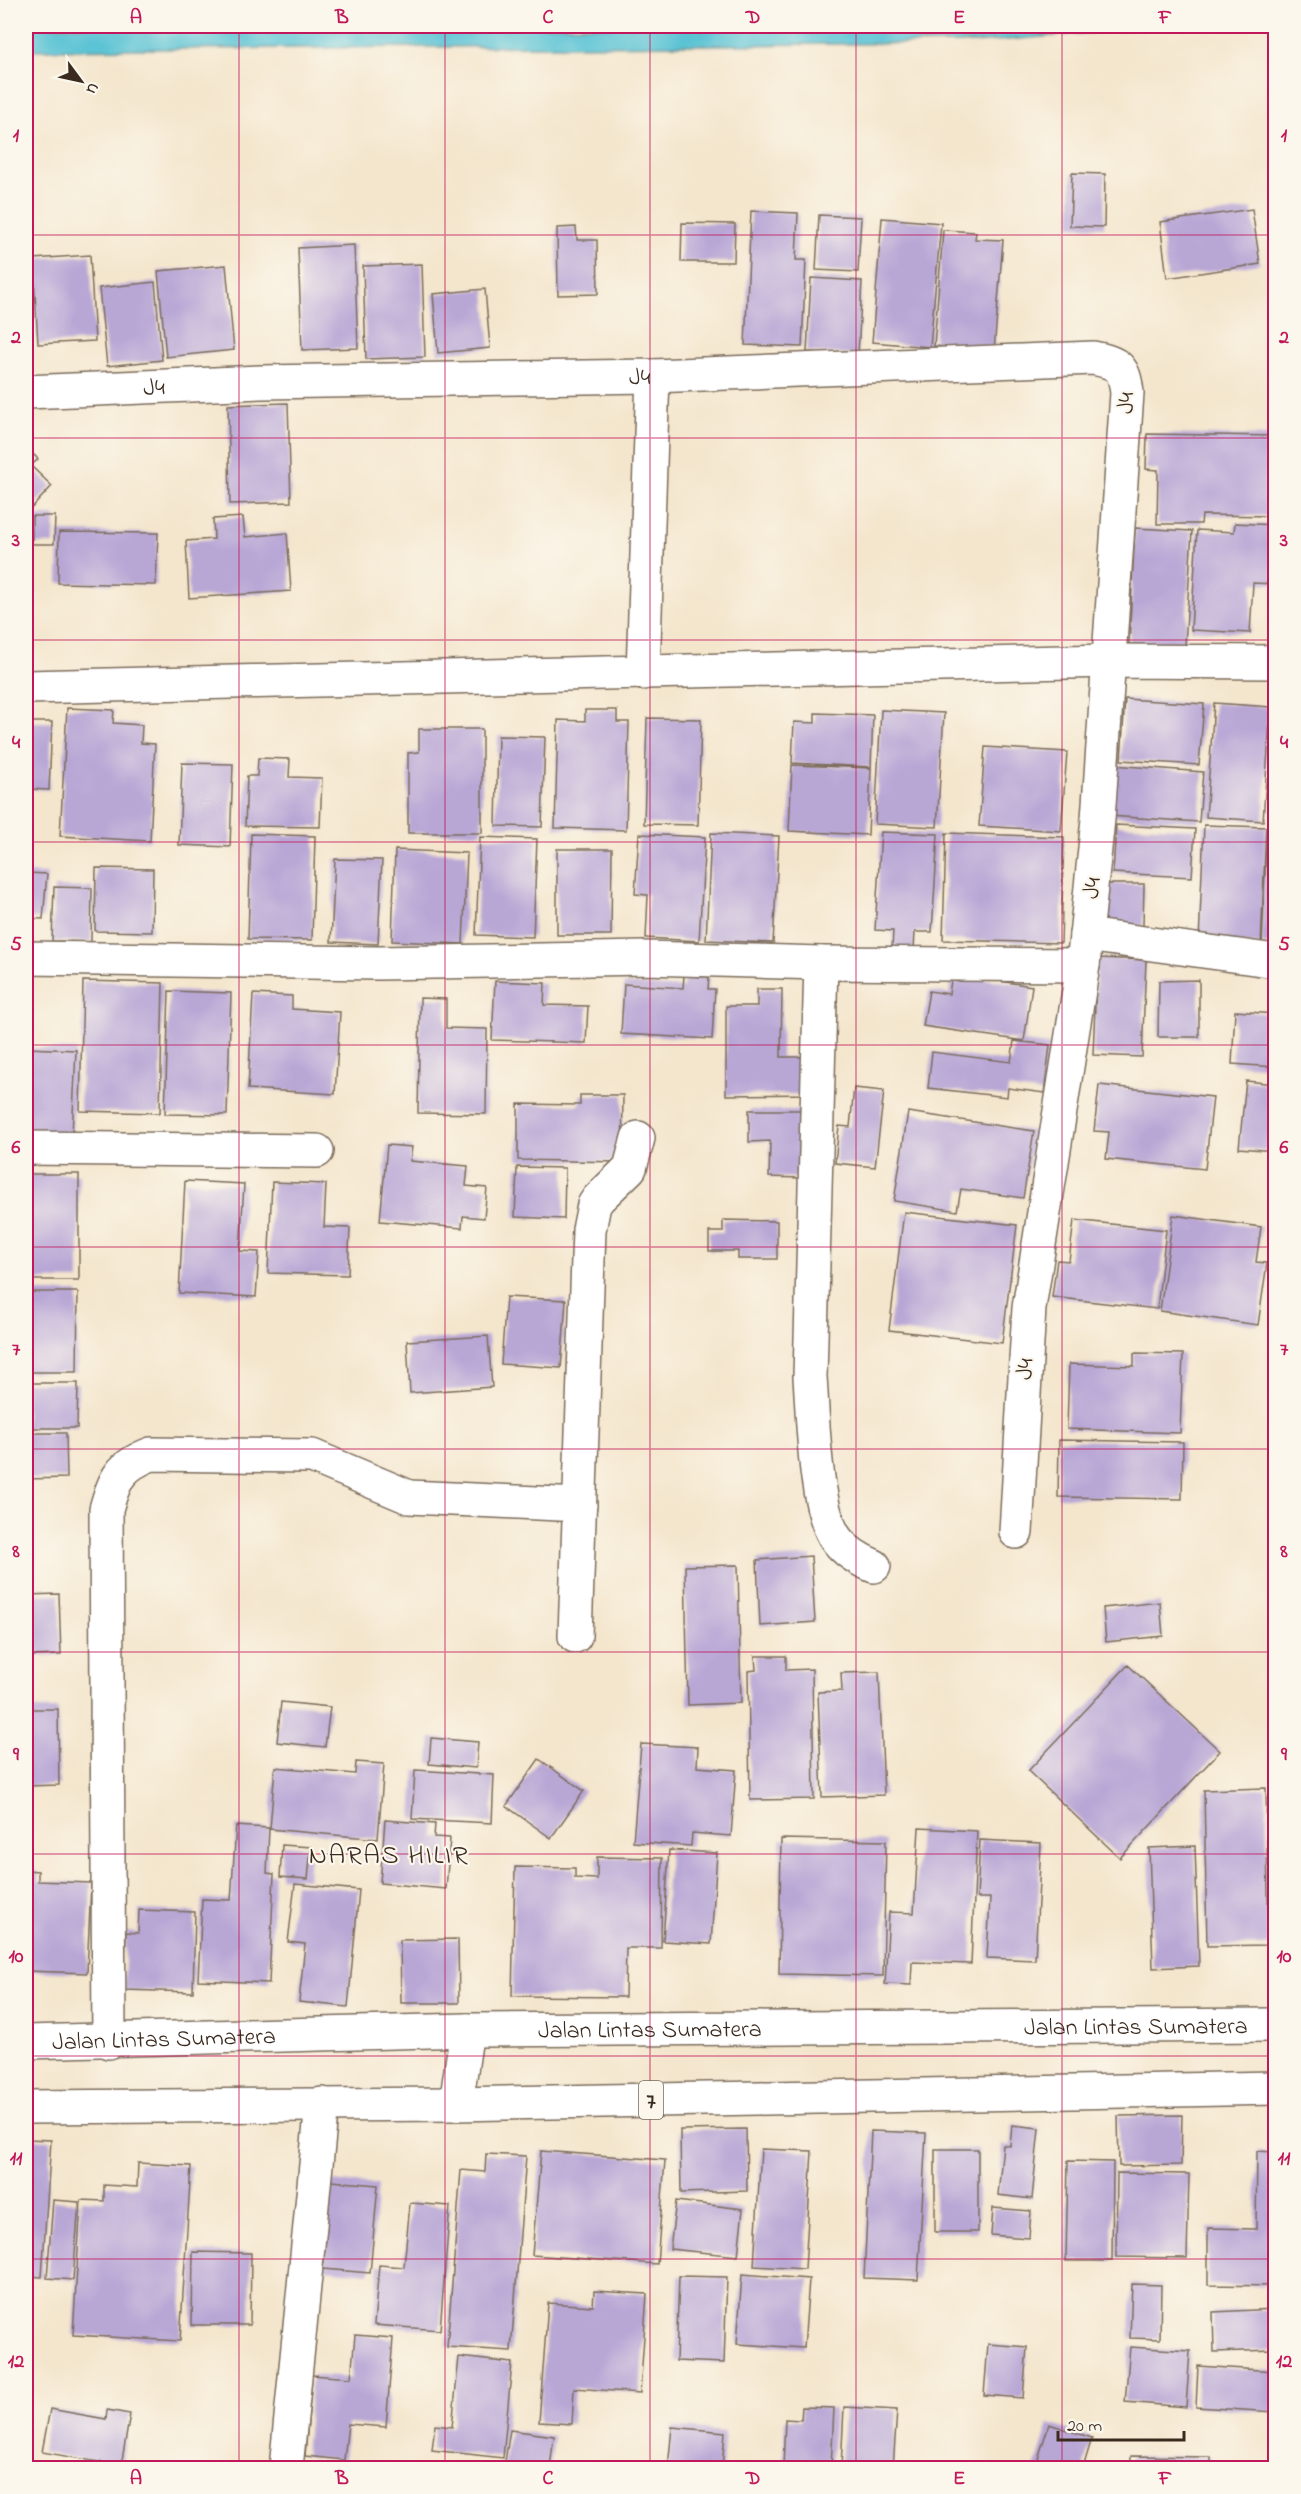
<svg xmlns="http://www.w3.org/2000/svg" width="1301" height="2494" viewBox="0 0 1301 2494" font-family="'Indie Flower',sans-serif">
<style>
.water{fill:#58c2d4;stroke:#4a7679;stroke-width:1.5}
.building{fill:#b8a6d5}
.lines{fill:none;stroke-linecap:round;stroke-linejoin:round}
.minor-casing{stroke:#7c6c5b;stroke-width:36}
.trunk-casing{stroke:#7c6c5b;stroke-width:36}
.minor{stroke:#fff;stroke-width:33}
.trunk{stroke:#fff;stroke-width:33}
.grid{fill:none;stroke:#c2185b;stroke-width:1.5;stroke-opacity:0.55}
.labels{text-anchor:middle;stroke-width:4.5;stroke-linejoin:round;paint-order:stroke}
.shield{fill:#fbf7ec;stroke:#75685c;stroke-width:1.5}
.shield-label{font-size:22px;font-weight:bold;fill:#3b2a1e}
.street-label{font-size:24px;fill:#3b2a1e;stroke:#fbf7ec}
.quarter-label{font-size:27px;letter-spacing:1.5px;fill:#3b2a1e;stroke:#fbf7ec}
.neatline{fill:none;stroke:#c2185b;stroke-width:2}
.grid-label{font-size:20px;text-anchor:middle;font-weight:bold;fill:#c2185b}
</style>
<rect width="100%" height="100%" fill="#fbf7ec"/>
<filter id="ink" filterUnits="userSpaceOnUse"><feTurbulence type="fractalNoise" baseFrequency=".0167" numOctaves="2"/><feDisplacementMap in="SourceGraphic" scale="12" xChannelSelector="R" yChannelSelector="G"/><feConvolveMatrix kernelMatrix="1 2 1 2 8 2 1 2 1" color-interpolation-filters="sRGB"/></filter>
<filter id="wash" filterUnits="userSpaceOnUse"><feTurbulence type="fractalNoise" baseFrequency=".008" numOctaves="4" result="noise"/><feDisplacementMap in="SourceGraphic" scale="24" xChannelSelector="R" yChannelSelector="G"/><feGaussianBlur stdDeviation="1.35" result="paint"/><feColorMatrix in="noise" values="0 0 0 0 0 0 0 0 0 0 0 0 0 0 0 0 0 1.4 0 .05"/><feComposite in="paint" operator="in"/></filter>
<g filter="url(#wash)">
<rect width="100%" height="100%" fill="#f4e6cd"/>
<path class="water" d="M26 26H1167L973 43 26 50Z"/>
<g id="blocks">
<path class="building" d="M1072 173 1105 174 1104 227 1070 226Z
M1252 209 1260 264 1167 278 1160 222Z
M751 211 798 213 796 260H806L802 347 745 345Z
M819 215 861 217 858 272 816 270Z
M882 218 941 223 930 347 872 342Z
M682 223 735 224 734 262H681Z
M576 227 577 240H597L598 294 558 295 557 228Z
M943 230 976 232 975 239 1003 240 994 351 934 346Z
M354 245 358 348 302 350 298 248Z
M90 255 95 341 38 344 33 259Z
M422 264 425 357 366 359 363 266Z
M226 265 234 350 166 357 158 271Z
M26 266H28L30 312H26Z
M811 278 862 281 858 355 807 352Z
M155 282 162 360 107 366 99 288Z
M485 289 490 348 438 353 433 294Z
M288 403 291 502 230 504 228 405Z
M1147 434 1275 436 1274 516 1202 515 1201 524H1157L1158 470 1146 469Z
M26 447 38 459 31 466 52 486 26 514Z
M32 516H55L54 544H32Z
M243 517 245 537 287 533 291 591 189 598 186 541 214 539 213 519Z
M1235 523 1275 525V584L1253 583 1250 633 1191 630 1197 530 1234 532Z
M1135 528 1192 531 1185 646 1129 644Z
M59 532 158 533 156 585 58 583Z
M1125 699 1204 704 1199 765 1121 760Z
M1214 703 1271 707 1263 821 1206 817Z
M67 708 114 710 113 723 142 725 141 743 155 744 150 841 60 836Z
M585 710H617V722H629L626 830 555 828 558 720 585 721Z
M881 710 944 713 937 827 875 824Z
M815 713 873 715 871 767 792 763 794 722 815 723Z
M647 718 701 719 698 825 644 824Z
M26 722H52L49 790 26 789Z
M419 729H482V833H408V753L419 752Z
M498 736 545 737 542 827 496 826Z
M985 747 1067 752 1061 831 979 826Z
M258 758 290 759 289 777 322 778 320 827 245 826 247 776H257Z
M182 763 233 764 230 847 179 845Z
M792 765 871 768 868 835 789 831Z
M1113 765 1203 772 1199 822 1109 816Z
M1274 793H1275V818H1272Z
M1116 825 1195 829 1192 877 1113 873Z
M1204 825 1266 827 1261 945 1199 942Z
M1267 827H1275V945H1262Z
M881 832 938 834 932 932H915L914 950 892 949 893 931 875 930Z
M711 833 779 836 773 943 706 940Z
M946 833 1064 837 1061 943 943 940Z
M251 834 315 836 312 940 248 939Z
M639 834 705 837 699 941 646 938 648 895 635 894Z
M480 837 537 839 533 937 476 935Z
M557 849H612L611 935H557Z
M395 850 467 853 463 944 392 941Z
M335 859 382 860 378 944 331 942Z
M96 868 153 869 152 932 95 931Z
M26 873 47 874 43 919 26 918Z
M1105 884H1144L1143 926 1105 925Z
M54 887 92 888 91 942 52 941Z
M1097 958 1146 960 1142 1057 1093 1055Z
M952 974 1032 986 1024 1041 923 1026 929 991 949 994Z
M684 976 709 977 708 989H715L712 1039 621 1034 624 984 683 988Z
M1199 980V1037H1158L1159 981Z
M83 981 163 983 160 1113 80 1111Z
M495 981 545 983 544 1005 588 1006 586 1043 492 1040Z
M757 989H782L781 1057H809V1094L726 1095V1006H757Z
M169 991 231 993 227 1115 165 1114Z
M253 994 292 996V1009L340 1012 335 1094 248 1089Z
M420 998 446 999V1028L487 1029 486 1114 418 1113Z
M1235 1011 1275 1014V1067L1232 1064Z
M1014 1041 1050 1045 1044 1093 1008 1088 1007 1097 928 1088 932 1052 1011 1062Z
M26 1048 76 1050 72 1136 26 1135Z
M1246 1081 1275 1084V1151L1239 1148Z
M1099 1085 1213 1097 1205 1169 1106 1159 1109 1132 1094 1131Z
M854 1088 884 1091 875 1167 835 1163 839 1126 850 1127Z
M580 1095H623L622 1162 518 1160V1104L580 1105Z
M749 1110H802L800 1178 769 1177 770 1141 749 1142Z
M908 1112 1034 1131 1023 1198 961 1189 957 1211 894 1201Z
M387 1145 412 1147 410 1161 468 1166 466 1186 487 1188 484 1218 463 1216 462 1228 380 1221Z
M517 1167 565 1168 564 1219 515 1217Z
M26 1174H79V1280H26Z
M185 1181 244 1184 240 1251 259 1252 256 1297 179 1293Z
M272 1182 326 1184 324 1227 350 1228 348 1275 268 1273Z
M904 1212 1017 1225 1002 1343 889 1330Z
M1173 1215 1261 1227 1256 1262 1267 1263 1258 1325 1160 1311Z
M723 1220 777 1221V1259H738V1251H709V1232H723Z
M1074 1220 1166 1230 1157 1309 1052 1297 1057 1260 1069 1261Z
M26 1292H78L77 1372H26Z
M506 1297 566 1300 561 1368 501 1364Z
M488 1336 492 1387 410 1393 407 1341Z
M1134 1353 1183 1354 1180 1433 1067 1429 1069 1364 1134 1366Z
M26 1383H78L77 1428H26Z
M26 1433H66L67 1478 26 1479Z
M1059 1440 1183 1442 1182 1499 1058 1497Z
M811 1556 815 1622 760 1626 757 1560Z
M738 1565 741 1703 688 1705 685 1566Z
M59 1594 61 1655 26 1656V1595Z
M1160 1602 1163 1636 1106 1642 1103 1608Z
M755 1656H786V1670L812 1669 814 1799 750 1800 748 1671 756 1670Z
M1128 1665 1220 1751 1120 1858 1028 1771Z
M879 1672 884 1795 822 1797 818 1692 842 1691 841 1673Z
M281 1702 330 1707 325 1747 277 1742Z
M26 1709H58L59 1785 26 1786Z
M431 1738 478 1742 476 1768 429 1764Z
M641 1744 698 1747 697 1767 736 1770 731 1836 692 1833 691 1846 633 1842Z
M539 1759 584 1791 551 1838 506 1806Z
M356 1762 384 1764 378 1839 270 1829 275 1767 355 1774Z
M415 1770 494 1775 492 1823 412 1819Z
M1266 1788 1269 1945 1207 1946 1204 1790Z
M385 1820 435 1824 434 1837 450 1838 446 1889 380 1883Z
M236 1826 269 1828 267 1873 274 1874 269 1983 198 1980 202 1899 231 1900Z
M919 1828 977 1831 971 1964 912 1962 911 1985 885 1984 889 1912 914 1913Z
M781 1839 886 1841 883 1976 779 1974Z
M980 1840 1041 1843 1035 1960 987 1958 990 1898H977Z
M282 1845 311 1847 308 1879 280 1877Z
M1195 1846 1199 1966 1153 1968 1149 1848Z
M669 1850 717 1853 711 1944 663 1941Z
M597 1857 662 1858 661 1948H626L625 1997 512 1996 515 1867 575 1868V1878L597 1879Z
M26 1870 38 1871V1881L91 1883 87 1973 26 1971Z
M295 1884 359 1890 348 2007 299 2002 305 1944 288 1942Z
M139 1910 195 1912 193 1992 124 1990 126 1932 138 1933Z
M458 1939 459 2003H401L400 1940Z
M1182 2115 1181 2165 1119 2166 1118 2116Z
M1012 2125 1039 2128 1032 2199 998 2195 1003 2145 1010 2146Z
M746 2129 747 2191 681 2193 680 2130Z
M871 2131 926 2133 918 2280 864 2278Z
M26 2139 51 2140 42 2277 26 2276Z
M761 2149 812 2151 805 2269 754 2266Z
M935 2149H978V2232H935Z
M541 2151 665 2160 657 2264 532 2255Z
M1257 2151 1275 2152V2286L1208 2285V2228L1256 2229Z
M486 2154 526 2156 511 2351 447 2347 461 2170 485 2172Z
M1068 2161 1113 2162 1112 2261H1066Z
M138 2163 191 2166 180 2341 73 2335 81 2200 104 2201V2185L137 2187Z
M1117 2173 1189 2174 1187 2258 1116 2257Z
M331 2181 378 2185 370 2273 323 2269Z
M53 2200 79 2202 73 2280 47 2278Z
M676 2201 743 2209 738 2256 670 2249Z
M410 2203 450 2206 440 2330 374 2325 379 2265 404 2267Z
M993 2208 1031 2211 1029 2238 991 2235Z
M193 2252 251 2253 250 2325H192Z
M742 2274 809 2279 804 2348 737 2344Z
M679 2276 727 2277 724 2363 676 2361Z
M1132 2284 1161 2285 1160 2339 1130 2338Z
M594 2291 647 2294 640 2393 574 2388 572 2424 539 2422 548 2303 593 2306Z
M1275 2309V2350L1214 2352 1213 2312Z
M355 2335 393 2338 386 2427 348 2424 344 2460 305 2456 312 2375 351 2378Z
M988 2344 1027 2347 1023 2398 984 2395Z
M1130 2347 1190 2351 1186 2407 1125 2402Z
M459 2357 512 2363 503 2458 432 2450 435 2425 452 2427Z
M1198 2366 1275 2371V2412L1196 2407Z
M802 2407 834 2408 831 2468H783L785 2419 801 2420Z
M844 2407 897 2410 893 2468H841Z
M50 2409 106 2419 107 2410 130 2414 121 2466 42 2452Z
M1049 2424 1092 2438 1083 2468H1035Z
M672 2427 725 2432 722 2468H668Z
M510 2430 554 2436 550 2468H504Z
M1131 2456 1211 2457V2468H1131Z
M600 2463 652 2467V2468H599Z"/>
</g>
</g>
<g filter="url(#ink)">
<use href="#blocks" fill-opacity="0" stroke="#7c6c5b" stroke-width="1.5"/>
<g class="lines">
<defs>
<g id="minor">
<path id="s1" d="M26 392 261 382 653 376 1093 358C1119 363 1124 367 1127 393L1098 819 1083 965 1029 1308 1016 1532"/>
<path d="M643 673 653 376"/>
<path d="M26 687 1108 661 1276 662"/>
<path d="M1086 935 1276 961"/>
<path d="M26 958 379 963 645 958 821 963 1083 965"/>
<path d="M821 963 810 1377C813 1416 814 1510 837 1540 847 1553 859 1560 874 1566"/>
<path d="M26 1148 317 1151"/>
<path d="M575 1636 589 1230 594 1205 598 1199 630 1168 638 1138"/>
<path d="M109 2042 106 1509C115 1478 120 1466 151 1454L312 1456 409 1497 580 1505"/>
<path d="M286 2468 322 2104"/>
</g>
<g id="trunk">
<path id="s2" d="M26 2042 467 2030 1276 2025"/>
<path d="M456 2104 467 2030"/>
<path d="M26 2107 456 2104 1276 2088"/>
</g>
</defs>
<use href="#minor" class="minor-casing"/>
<use href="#trunk" class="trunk-casing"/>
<use href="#minor" class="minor"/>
<use href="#trunk" class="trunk"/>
</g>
</g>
<path class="grid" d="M239 26V2468M445 26V2468M650 26V2468M856 26V2468M1062 26V2468M26 235H1276M26 438H1276M26 640H1276M26 842H1276M26 1045H1276M26 1247H1276M26 1449H1276M26 1652H1276M26 1854H1276M26 2056H1276M26 2259H1276"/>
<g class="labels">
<rect class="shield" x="639" y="2081" width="24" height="38" rx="4.5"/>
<g class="shield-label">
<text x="651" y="2108">7</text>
</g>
<g class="street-label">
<text dy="8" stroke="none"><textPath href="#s1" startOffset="614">J4</textPath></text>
<text dy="8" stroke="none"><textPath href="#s1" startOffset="128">J4</textPath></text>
<text transform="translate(1125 403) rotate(-89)" y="8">J4</text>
<text transform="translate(1091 888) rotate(-84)" y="8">J4</text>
<text transform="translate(1024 1369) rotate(-86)" y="8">J4</text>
<text dy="8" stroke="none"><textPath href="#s2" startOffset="1110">Jalan Lintas Sumatera</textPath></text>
<text dy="8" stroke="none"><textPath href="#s2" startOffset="624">Jalan Lintas Sumatera</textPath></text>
<text dy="8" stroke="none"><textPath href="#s2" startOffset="138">Jalan Lintas Sumatera</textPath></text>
</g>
<g class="quarter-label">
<text x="389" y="1863">NARAS HILIR</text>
</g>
</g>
<rect width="1301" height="2494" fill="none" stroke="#fbf7ec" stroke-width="66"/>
<g transform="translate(81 81) rotate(123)" stroke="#fbf7ec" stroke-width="4.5" paint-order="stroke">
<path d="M0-4.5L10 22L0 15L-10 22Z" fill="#3b2a1e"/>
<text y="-9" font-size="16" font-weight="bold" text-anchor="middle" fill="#3b2a1e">U</text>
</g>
<path d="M1058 2431v9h126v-9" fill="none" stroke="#3b2a1e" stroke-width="3"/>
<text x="1067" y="2431" font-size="18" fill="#3b2a1e" stroke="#fbf7ec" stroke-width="4.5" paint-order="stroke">20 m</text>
<rect x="33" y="33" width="1235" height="2428" class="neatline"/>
<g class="grid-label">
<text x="136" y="23">A</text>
<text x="342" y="23">B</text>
<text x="548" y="23">C</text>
<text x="753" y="23">D</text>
<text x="959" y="23">E</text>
<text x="1165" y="23">F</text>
<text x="16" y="141">1</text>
<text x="1284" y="141">1</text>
<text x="16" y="343">2</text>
<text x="1284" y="343">2</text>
<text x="16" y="546">3</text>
<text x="1284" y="546">3</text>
<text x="16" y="748">4</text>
<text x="1284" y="748">4</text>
<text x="16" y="950">5</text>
<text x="1284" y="950">5</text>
<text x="16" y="1153">6</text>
<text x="1284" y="1153">6</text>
<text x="16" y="1355">7</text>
<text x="1284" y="1355">7</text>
<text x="16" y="1557">8</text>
<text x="1284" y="1557">8</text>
<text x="16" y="1760">9</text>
<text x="1284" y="1760">9</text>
<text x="16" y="1962">10</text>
<text x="1284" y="1962">10</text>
<text x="16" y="2164">11</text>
<text x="1284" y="2164">11</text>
<text x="16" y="2367">12</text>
<text x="1284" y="2367">12</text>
<text x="136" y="2484">A</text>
<text x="342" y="2484">B</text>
<text x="548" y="2484">C</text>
<text x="753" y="2484">D</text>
<text x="959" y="2484">E</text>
<text x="1165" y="2484">F</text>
</g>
</svg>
